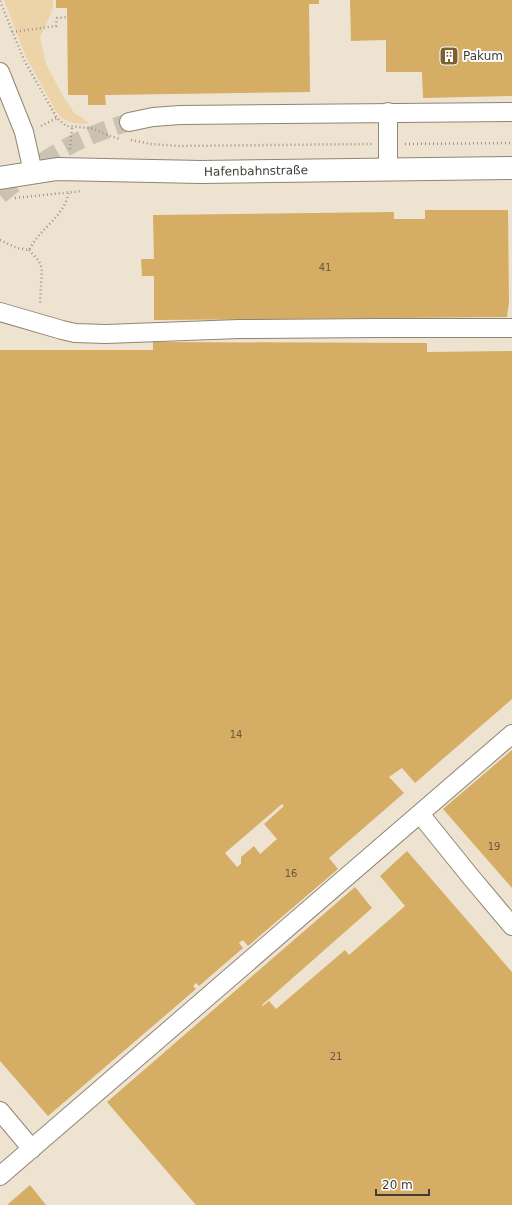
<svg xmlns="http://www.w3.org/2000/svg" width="512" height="1205" viewBox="0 0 512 1205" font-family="'DejaVu Sans',sans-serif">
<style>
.green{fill:#ecd3a8}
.building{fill:#d5ad64;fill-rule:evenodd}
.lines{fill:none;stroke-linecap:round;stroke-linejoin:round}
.minor-tunnel{stroke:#cbc2b1;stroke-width:18;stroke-dasharray:18 9;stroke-linecap:butt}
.minor-casing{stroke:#8f8573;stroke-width:20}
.major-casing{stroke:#8f8573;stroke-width:24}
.path{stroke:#9d9588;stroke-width:2.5;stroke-dasharray:1 3;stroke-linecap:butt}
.minor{stroke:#fff;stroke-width:18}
.major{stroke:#fff;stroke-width:22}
.labels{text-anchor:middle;stroke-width:4;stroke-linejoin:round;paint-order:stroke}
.number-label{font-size:10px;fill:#665841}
.poi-label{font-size:12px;fill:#413c35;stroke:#fff;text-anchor:start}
.street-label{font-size:12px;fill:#413c35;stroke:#fff}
</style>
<rect width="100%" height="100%" fill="#eee3d0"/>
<path class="green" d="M4 0H53V9L40 37 46 64 63 96 74 113 88 122 87 124C72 123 66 124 56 111L26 57Z"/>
<path class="building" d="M56 0H319V4H309L310 92 105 95 106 105H88V95H68L67 8H56Z
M350 0H512V96L423 98 422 72H386V40L351 41Z
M425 210H508L509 302 507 317 154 320V276H142L141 259H154L153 215 394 212V219H425Z
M153 342 427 343V352L512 351V699L415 783 402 768 389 777 404 793 329 858 338 869 248 946 243 940 239 943 243 948 199 986 196 983 193 986 196 989 48 1116 0 1061V350H153ZM282 804 284 806 264 824 277 839 260 854 254 846 241 857V864L237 867 225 853Z
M512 750V888L443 809Z
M407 851 512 972V1205H196L107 1102 355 887 372 908 262 1005 263 1006 269 1001 276 1009 345 950 349 955 405 906 380 876Z
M30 1185 46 1205H7Z"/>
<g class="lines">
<path class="minor-tunnel" d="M0 195C21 178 42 160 67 147 86 136 108 129 129 122"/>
<defs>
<path id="minor" d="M0 72 24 132 33 172
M388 112V170
M129 122 153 117 180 115 512 112
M0 312 62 330 75 333 106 334 239 329 377 328H512
M420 814 470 876 512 926
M0 1111 32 1149
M0 1176 512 734"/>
<path id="major" d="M0 178 57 169 201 172 512 168"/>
</defs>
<use href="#minor" class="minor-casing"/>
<use href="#major" class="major-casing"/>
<path class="path" d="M0 1 24 60 57 118 66 126 91 128 110 136 120 139
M12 32 56 26 57 18 67 17
M41 126 57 118
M131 140 151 144 178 146 372 144
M405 144 512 143
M70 149 72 128
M15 198 82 191
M0 240 17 248 29 250C33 243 37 237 42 232 54 219 67 208 69 190
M29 250 39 261 42 269 40 304"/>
<use href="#minor" class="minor"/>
<use href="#major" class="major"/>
</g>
<defs>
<symbol id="building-square" viewBox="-11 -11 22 22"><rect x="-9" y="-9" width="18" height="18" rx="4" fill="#7a6132" stroke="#fff"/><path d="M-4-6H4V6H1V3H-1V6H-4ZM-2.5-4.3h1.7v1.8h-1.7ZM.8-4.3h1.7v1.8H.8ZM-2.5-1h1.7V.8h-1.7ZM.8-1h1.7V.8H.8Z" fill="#fff"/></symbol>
</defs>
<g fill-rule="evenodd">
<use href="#building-square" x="438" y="45" width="22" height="22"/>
</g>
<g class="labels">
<g class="number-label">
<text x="325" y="271">41</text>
<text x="236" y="738">14</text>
<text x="494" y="850">19</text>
<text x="291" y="877">16</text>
<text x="336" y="1060">21</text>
</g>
<g class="poi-label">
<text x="463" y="60">Pakum</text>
</g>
<g class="street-label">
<text transform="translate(256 171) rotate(-1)" y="4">Hafenbahnstraße</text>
</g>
</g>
<path d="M376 1189v6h53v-6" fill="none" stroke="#413c35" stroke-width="2"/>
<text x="382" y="1189" font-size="12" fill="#413c35" stroke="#ffffff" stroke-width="3" paint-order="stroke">20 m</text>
</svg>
